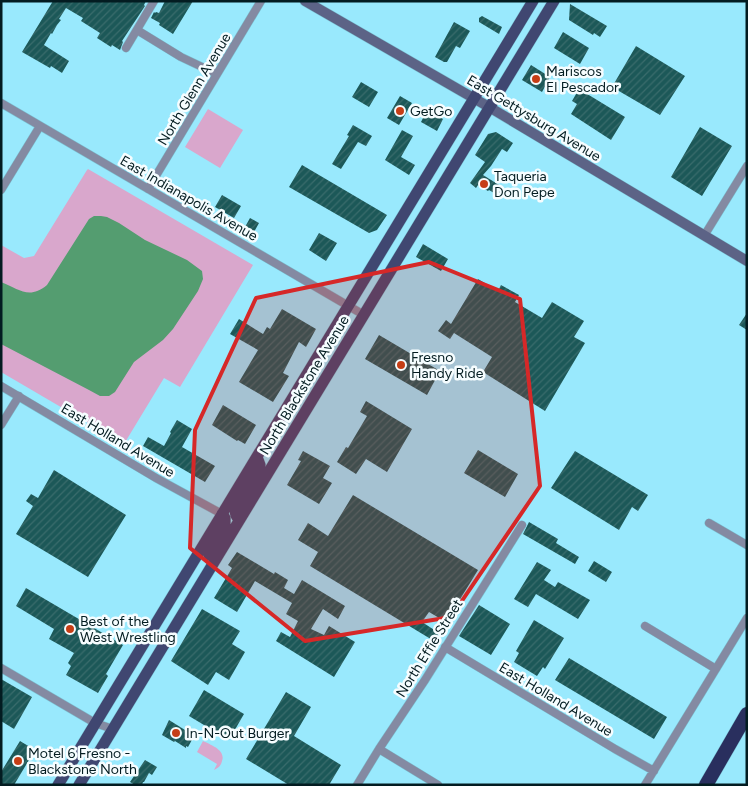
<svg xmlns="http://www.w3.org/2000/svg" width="748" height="786" viewBox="0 0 748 786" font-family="Figtree,sans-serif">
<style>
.grass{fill:#d9a7cc}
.water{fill:#549d70}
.building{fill:url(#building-hatch)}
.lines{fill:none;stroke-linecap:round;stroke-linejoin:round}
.street-casing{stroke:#7ec4d5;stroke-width:9}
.secondary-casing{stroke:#7ec4d5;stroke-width:11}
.primary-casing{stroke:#7ec4d5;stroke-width:12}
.highway-casing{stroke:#7ec4d5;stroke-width:15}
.street{stroke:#848aa2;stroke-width:8}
.secondary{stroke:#5c6386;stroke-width:10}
.primary{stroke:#404771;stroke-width:11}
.highway{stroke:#292f5e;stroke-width:14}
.marked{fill:#d62828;fill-opacity:0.2;stroke:#d62828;stroke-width:4;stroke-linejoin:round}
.poi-dot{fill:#c63e16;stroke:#f6fdff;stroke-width:2}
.labels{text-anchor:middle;stroke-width:5;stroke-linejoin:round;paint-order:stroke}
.poi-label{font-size:14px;fill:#031c21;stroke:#f6fdff;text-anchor:start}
.street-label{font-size:14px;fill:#031c21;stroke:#f6fdff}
</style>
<defs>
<pattern id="building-hatch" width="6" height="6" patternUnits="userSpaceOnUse" patternTransform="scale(1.25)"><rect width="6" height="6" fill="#1c5858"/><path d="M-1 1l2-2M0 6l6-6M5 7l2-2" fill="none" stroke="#3a6c6c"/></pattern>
</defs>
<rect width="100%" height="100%" fill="#99e9fd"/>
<path class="grass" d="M208 109 243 130 220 168 185 147Z
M88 169 253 265 180 387 164 378 124 444 1 372V245L24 258 34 256 87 170Z
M203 741C211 745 226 750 222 761 221 766 218 768 214 770L217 764 197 752Z"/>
<path class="water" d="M94 216H101L107 217 119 223 145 240 187 260 202 271 203 279 198 291 173 329 163 340 134 362 115 392 109 396H100L89 390 1 344V282C19 289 29 300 47 285L89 219Z"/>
<path class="building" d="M53 1H146L144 5 145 6 122 41 123 42 120 50 112 45 111 47 97 38 100 33 81 21 83 18 66 8 59 19 61 20 57 25 52 34 51 33 44 45 69 61 62 73 51 66 50 68 22 52Z
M165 1H193L173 34 159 25 160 23 151 18 154 12 155 13 156 12 159 13Z
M570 4 607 26 600 37 594 33 593 35 569 20Z
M482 16 502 27 499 34 479 22V18Z
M454 22 470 31 460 48 456 46 447 62H444L435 57Z
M563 32 589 48 580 64 554 48Z
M636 46 685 76 660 115 612 87Z
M531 65 550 77 542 92 522 80Z
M361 82 378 92 369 107 352 97Z
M579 89 625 117 611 140 571 114 577 104 572 101Z
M400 96 412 103 399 125 387 118Z
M427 110 443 119 437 131 421 122Z
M353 125 372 136 366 146 358 142 341 169 332 164 349 136 347 135Z
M700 127 732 146 702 196 671 177Z
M402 130 413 136 401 157 415 165 409 175 385 160Z
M496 132 513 143 507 152 502 149 491 166 483 175 504 188 499 196 489 190 488 191 478 185 476 188 470 183 485 162 475 155 488 134Z
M302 165 387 215 377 230 369 233 289 187Z
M222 195 241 206 234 218 215 207Z
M250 218 259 223 254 232 245 227Z
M319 233 337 243 326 261 309 250Z
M423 244 448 259 441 271 416 257Z
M478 279 498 291 501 285 519 295 515 302 542 318 552 302 584 321 574 337 585 343 545 411 483 372 492 357 454 333 450 339 438 331 446 320 451 324Z
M282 309 316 329 306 347 299 342 283 373 289 376 273 402 239 382 258 350 230 334 239 319 263 334 267 327 270 329Z
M747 313V330L739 325Z
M379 335 440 371 427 395 365 359Z
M366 401 412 429 387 472 366 459 356 474 337 462 346 447 348 448 367 416 360 412Z
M223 405 256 425 245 444 238 440 237 441 212 425Z
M177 420 192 429 182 447 215 466 205 482 143 446 148 437 164 446 171 433 170 432Z
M478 450 518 474 505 497 464 473Z
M303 451 330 466 323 478 332 483 319 504 287 485 301 461 298 460Z
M575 451 648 495 638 511 632 507 619 530 551 488Z
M54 470 126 515 88 577 16 534 33 506 26 501 31 494 38 498Z
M353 495 478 570 446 622 429 612 422 622 439 633 434 641 310 566 318 552 298 540 308 523 328 536Z
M529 522 558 539 556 543 579 557 575 564 523 534Z
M237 552 274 574 275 572 288 580 284 588 294 594 302 580 345 606 338 619 323 609 311 629 324 635 329 626 355 642 334 677 276 641 281 632 290 637 298 621 286 614 292 603 255 581 237 612 214 598 232 568 228 565Z
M594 561 612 572 606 582 588 571Z
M537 562 551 570 544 580 555 587 558 582 590 600 578 619 536 594 528 607 514 599Z
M26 588 123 645 106 674 108 676 98 693 66 675 71 666 68 663 74 653 49 639 54 629 16 606Z
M479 605 510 624 491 655 459 636Z
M202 609 240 631 232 644 245 652 229 680 216 672 208 685 171 661Z
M534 620 564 638 545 669 543 667 537 676 514 662 519 653 516 651Z
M569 658 667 717 654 739 555 680Z
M1 679 32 697 14 729 1 721Z
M204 690 244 714 229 740 189 716Z
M286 692 311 707 294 736 341 765 329 785H289L246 759Z
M169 720 193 735 192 737 193 738 188 747 186 746V748L175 741 174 742 162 735Z
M20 741 35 750 14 785H1V772Z
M145 760 157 767 152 775 149 773 144 782H143L142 785H135L130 782Z"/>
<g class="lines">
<defs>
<path id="street" d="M137 30 181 57 217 74
M126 48 154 1
M1 103 364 315
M148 189 261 1
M1 190 40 126
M704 236 747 166
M1 386 156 478 222 514
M1 425 19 396
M709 523 747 545
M645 626 716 669
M445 647 615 749 654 771
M1 668 95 723 113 729
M379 749 438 785
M357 785 379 749 425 680 522 525
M645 785 747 618"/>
<path id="secondary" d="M305 1 489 107 747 261"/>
<path id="primary" d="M240 519C234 516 235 512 237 506L259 471 260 465 257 457
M209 555 225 526V518L222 514
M58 785 533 1
M79 785 554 1"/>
<path id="highway" d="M706 785 747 714"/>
</defs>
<use href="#street" class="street-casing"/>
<use href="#secondary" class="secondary-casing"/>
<use href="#primary" class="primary-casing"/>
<use href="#highway" class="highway-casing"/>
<use href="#street" class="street"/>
<use href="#secondary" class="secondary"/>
<use href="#primary" class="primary"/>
<use href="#highway" class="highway"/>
</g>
<path class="marked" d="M429 262 520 299 540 486 451 617 305 641 190 548 195 430 256 298Z"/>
<g class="poi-dot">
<circle cx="536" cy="79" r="5"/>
<circle cx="400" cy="111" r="5"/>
<circle cx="484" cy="184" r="5"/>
<circle cx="401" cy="365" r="5"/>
<circle cx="70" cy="629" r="5"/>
<circle cx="176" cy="733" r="5"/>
<circle cx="18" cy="761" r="5"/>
</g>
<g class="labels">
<g class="poi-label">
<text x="546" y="76">Mariscos<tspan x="546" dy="16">El Pescador</tspan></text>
<text x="410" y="116">GetGo</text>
<text x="494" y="181">Taqueria<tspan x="494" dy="16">Don Pepe</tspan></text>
<text x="411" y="362">Fresno<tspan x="411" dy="16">Handy Ride</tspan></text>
<text x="80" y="626">Best of the<tspan x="80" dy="16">West Wrestling</tspan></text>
<text x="186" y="738">In-N-Out Burger</text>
<text x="28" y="758">Motel 6 Fresno -<tspan x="28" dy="16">Blackstone North</tspan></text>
</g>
<g class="street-label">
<text transform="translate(194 89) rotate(-59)" y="5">North Glenn Avenue</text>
<text transform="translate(534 118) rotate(31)" y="5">East Gettysburg Avenue</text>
<text transform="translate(189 198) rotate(30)" y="5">East Indianapolis Avenue</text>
<text transform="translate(304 385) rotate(-59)" y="5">North Blackstone Avenue</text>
<text transform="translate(118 440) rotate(31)" y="5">East Holland Avenue</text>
<text transform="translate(429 648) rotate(-58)" y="5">North Effie Street</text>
<text transform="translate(556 699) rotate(31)" y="5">East Holland Avenue</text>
</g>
</g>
<rect width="748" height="786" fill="none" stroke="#031c21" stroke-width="5"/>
</svg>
